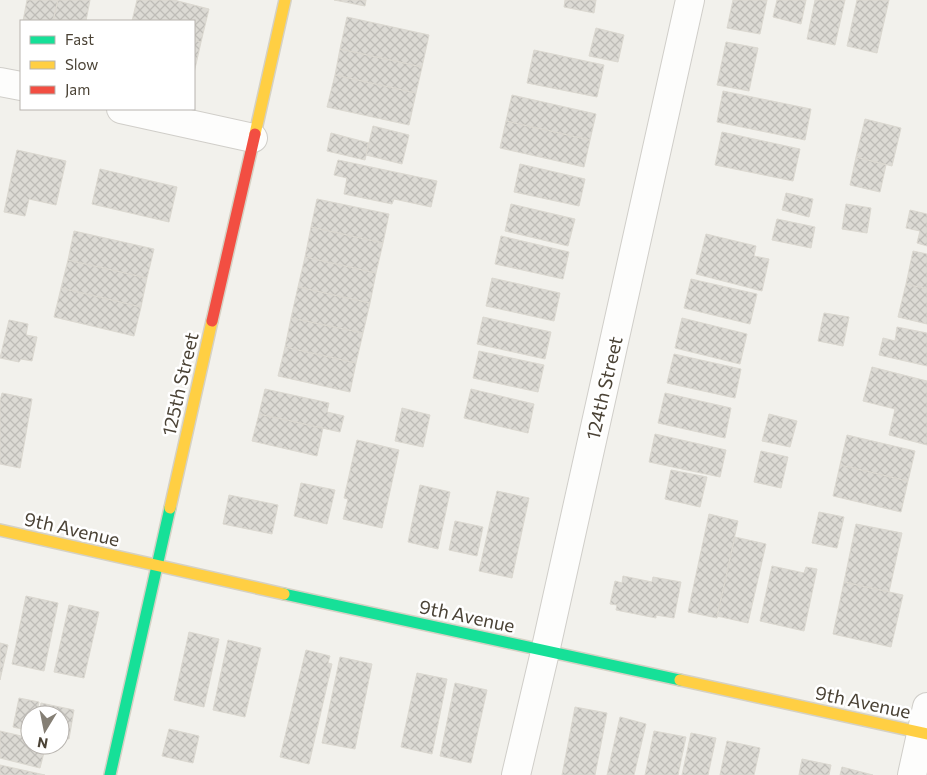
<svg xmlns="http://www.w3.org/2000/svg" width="927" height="775" viewBox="0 0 927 775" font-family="Commissioner,sans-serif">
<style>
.building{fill:url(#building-cross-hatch);stroke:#dbd8d0}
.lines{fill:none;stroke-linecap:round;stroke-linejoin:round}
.street-casing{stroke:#d0cec9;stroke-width:30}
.fast-casing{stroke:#d5d1c4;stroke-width:14}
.slow-casing{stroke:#d5d1c4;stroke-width:14}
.jam-casing{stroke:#d5d1c4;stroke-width:14}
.street{stroke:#fdfdfc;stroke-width:28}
.fast{stroke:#16e098;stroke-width:11}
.slow{stroke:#ffcf43;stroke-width:11}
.jam{stroke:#f24e42;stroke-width:11}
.labels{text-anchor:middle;stroke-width:5;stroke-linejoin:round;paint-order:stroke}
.street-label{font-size:19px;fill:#4a4235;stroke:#fff}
</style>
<defs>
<pattern id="building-cross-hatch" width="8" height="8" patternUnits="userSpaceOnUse" patternTransform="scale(1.25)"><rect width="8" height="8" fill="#dcdad4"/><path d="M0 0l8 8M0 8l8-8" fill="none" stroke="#bebcb7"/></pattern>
</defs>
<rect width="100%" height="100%" fill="#f2f1ec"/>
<path class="building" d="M27 0H58L53 21H23Z
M58 0H90L86 21H53Z
M137 0H174L209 9 201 42 194 40V21H132Z
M334 0H366L365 6Z
M565 0H596L594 13 564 7Z
M733 0H767L760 34 727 28Z
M777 0H806L801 24 773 17Z
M815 0H845L835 45 807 39Z
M857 0H889L877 53 847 46Z
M347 17 429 35 422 67 340 49Z
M596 28 624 35 618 62 589 56Z
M194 40 201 42 194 73Z
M726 42 758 48 749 91 717 85Z
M340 49 422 67 416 93 335 75Z
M534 50 604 65 597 97 527 83Z
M335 75 416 93 409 125 327 107Z
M723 91 811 109 805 140 717 122Z
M512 95 596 114 590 140 506 121Z
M865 119 901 128 892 166 856 157Z
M506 121 590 140 584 167 500 148Z
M373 126 409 135 402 164 366 155Z
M722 132 800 149 793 181 715 165Z
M331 133 369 143 365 160 327 151Z
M17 150 66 161 56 205 29 199 25 216 4 212Z
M856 157 886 165 880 192 850 185Z
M338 160 437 181 431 207 394 199 392 204 344 194 347 178 334 175Z
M520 164 585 179 579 206 514 192Z
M100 169 177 187 169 222 92 204Z
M786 193 813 199 809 217 782 210Z
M317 199 389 214 383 243 311 227Z
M511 204 575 219 568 246 505 231Z
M846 204 871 208 867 233 842 229Z
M910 210 927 214V246L917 243 920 231 906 228Z
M777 219 815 227 811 248 772 240Z
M311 227 383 243 376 273 305 257Z
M74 231 154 249 147 278 68 260Z
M706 234 756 246 754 256 769 259 762 291 696 274Z
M501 236 569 252 563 279 495 264Z
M913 251 927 254V289L906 284Z
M305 257 376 273 370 303 298 287Z
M68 260 147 278 141 307 61 288Z
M492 278 560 293 554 321 486 306Z
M691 279 757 294 750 324 684 308Z
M906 284 927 289V324L898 317Z
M298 287 370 303 363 333 291 318Z
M61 288 141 307 134 336 54 317Z
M824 313 849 317 843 346 818 341Z
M483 317 551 332 545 359 477 344Z
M291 318 363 333 356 363 285 347Z
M682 318 747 334 740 364 675 348Z
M9 320 28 324 26 335 37 337 32 361 21 359 19 362 0 358Z
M897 327 927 333V366L879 355 883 338 895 341Z
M285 347 356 363 350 392 278 376Z
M479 351 544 365 538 392 473 378Z
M674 354 741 369 735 398 667 383Z
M872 367 927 381V445L889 435 895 409 863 401Z
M265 389 329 403 327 412 344 416 340 432 259 414Z
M471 389 534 404 528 433 464 418Z
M2 393 32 399 20 468 0 464V401Z
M665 393 731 408 725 438 658 423Z
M402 408 430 415 423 447 395 441Z
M259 414 323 428 317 456 252 441Z
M769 414 797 421 790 447 762 441Z
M655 434 726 450 720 477 649 462Z
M847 435 915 451 908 481 840 465Z
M357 440 399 450 382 528 343 519 348 499 344 498Z
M761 451 788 457 781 488 754 482Z
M840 465 908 481 901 512 833 496Z
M671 470 707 477 700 507 665 499Z
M301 483 335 490 327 524 294 516Z
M420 485 450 492 438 549 408 542Z
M497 491 529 498 512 578 479 571Z
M229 495 278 505 272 534 223 524Z
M819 512 844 517 837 548 812 543Z
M709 514 738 521 717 618 688 612Z
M455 521 483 527 477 556 449 550Z
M856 524 902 533 889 592 844 582Z
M735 537 766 544 748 623 717 616Z
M772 566 804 573 806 567 817 569 804 631 760 621Z
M623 576 652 582 653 577 681 582 674 618 656 615V618L616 610 617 605 610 604 615 581 622 583Z
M844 582 903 595 891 647 833 634Z
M26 596 58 603 44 671 12 664Z
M69 605 99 612 84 678 54 672Z
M189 632 219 639 204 707 174 700Z
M228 640 261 648 245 717 213 710Z
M0 643 8 645 0 680Z
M306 650 330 656 328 663 332 664 309 764 280 757Z
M340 657 372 664 355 749 322 743Z
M417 673 447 679 432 754 401 747Z
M455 683 487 690 471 763 440 756Z
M19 698 39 702 36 715H30V731L13 727Z
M41 703 74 710 69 739 60 737V715H39Z
M575 707 607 713 595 775H562Z
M620 717 646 724 634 775H607Z
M169 729 199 736 193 763 162 756Z
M0 731 30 738V745H46L40 768 0 758Z
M654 731 686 737 678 775H645Z
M691 733 716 738 708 775H682Z
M727 741 760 748 754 775H720Z
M802 759 831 765 829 775H799Z
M0 765 45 775H0Z
M842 767 873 775H840Z"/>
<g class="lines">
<defs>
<path id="street" d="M0 82 21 86
M121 109 253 138
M516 775 545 652 690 0
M912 775 927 707"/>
<path id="fast" d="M284 594 680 680
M110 775 170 508"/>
<path id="slow" d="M255 134 285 0
M170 508 212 321
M0 530 284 594
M680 680 927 734"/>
<path id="jam" d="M212 321 255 134"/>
</defs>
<use href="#street" class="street-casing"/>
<use href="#fast" class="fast-casing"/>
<use href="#slow" class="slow-casing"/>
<use href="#jam" class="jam-casing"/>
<use href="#street" class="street"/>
<use href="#fast" class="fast"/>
<use href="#slow" class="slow"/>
<use href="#jam" class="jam"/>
</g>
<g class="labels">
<g class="street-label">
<text transform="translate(180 384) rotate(-77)" y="7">125th Street</text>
<text transform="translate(604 388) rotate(-77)" y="7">124th Street</text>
<text transform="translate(72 529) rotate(13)" y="7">9th Avenue</text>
<text transform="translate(467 616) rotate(12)" y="7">9th Avenue</text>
<text transform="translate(863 702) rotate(12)" y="7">9th Avenue</text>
</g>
</g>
<rect x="20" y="20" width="175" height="90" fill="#ffffff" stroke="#b7b3ae"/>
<rect x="30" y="36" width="25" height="8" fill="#16e098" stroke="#b7b3ae"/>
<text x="65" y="45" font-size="15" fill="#4a4235">Fast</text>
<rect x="30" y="61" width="25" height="8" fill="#ffcf43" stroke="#b7b3ae"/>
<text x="65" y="70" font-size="15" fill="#4a4235">Slow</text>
<rect x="30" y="86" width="25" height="8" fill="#f24e42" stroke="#b7b3ae"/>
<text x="65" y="95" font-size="15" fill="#4a4235">Jam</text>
<g transform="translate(45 730) rotate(190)"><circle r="24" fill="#ffffff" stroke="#b7b3ae"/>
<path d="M0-4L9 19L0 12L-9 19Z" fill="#857f75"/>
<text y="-8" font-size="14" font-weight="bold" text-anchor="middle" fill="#4a4235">N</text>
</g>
</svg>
